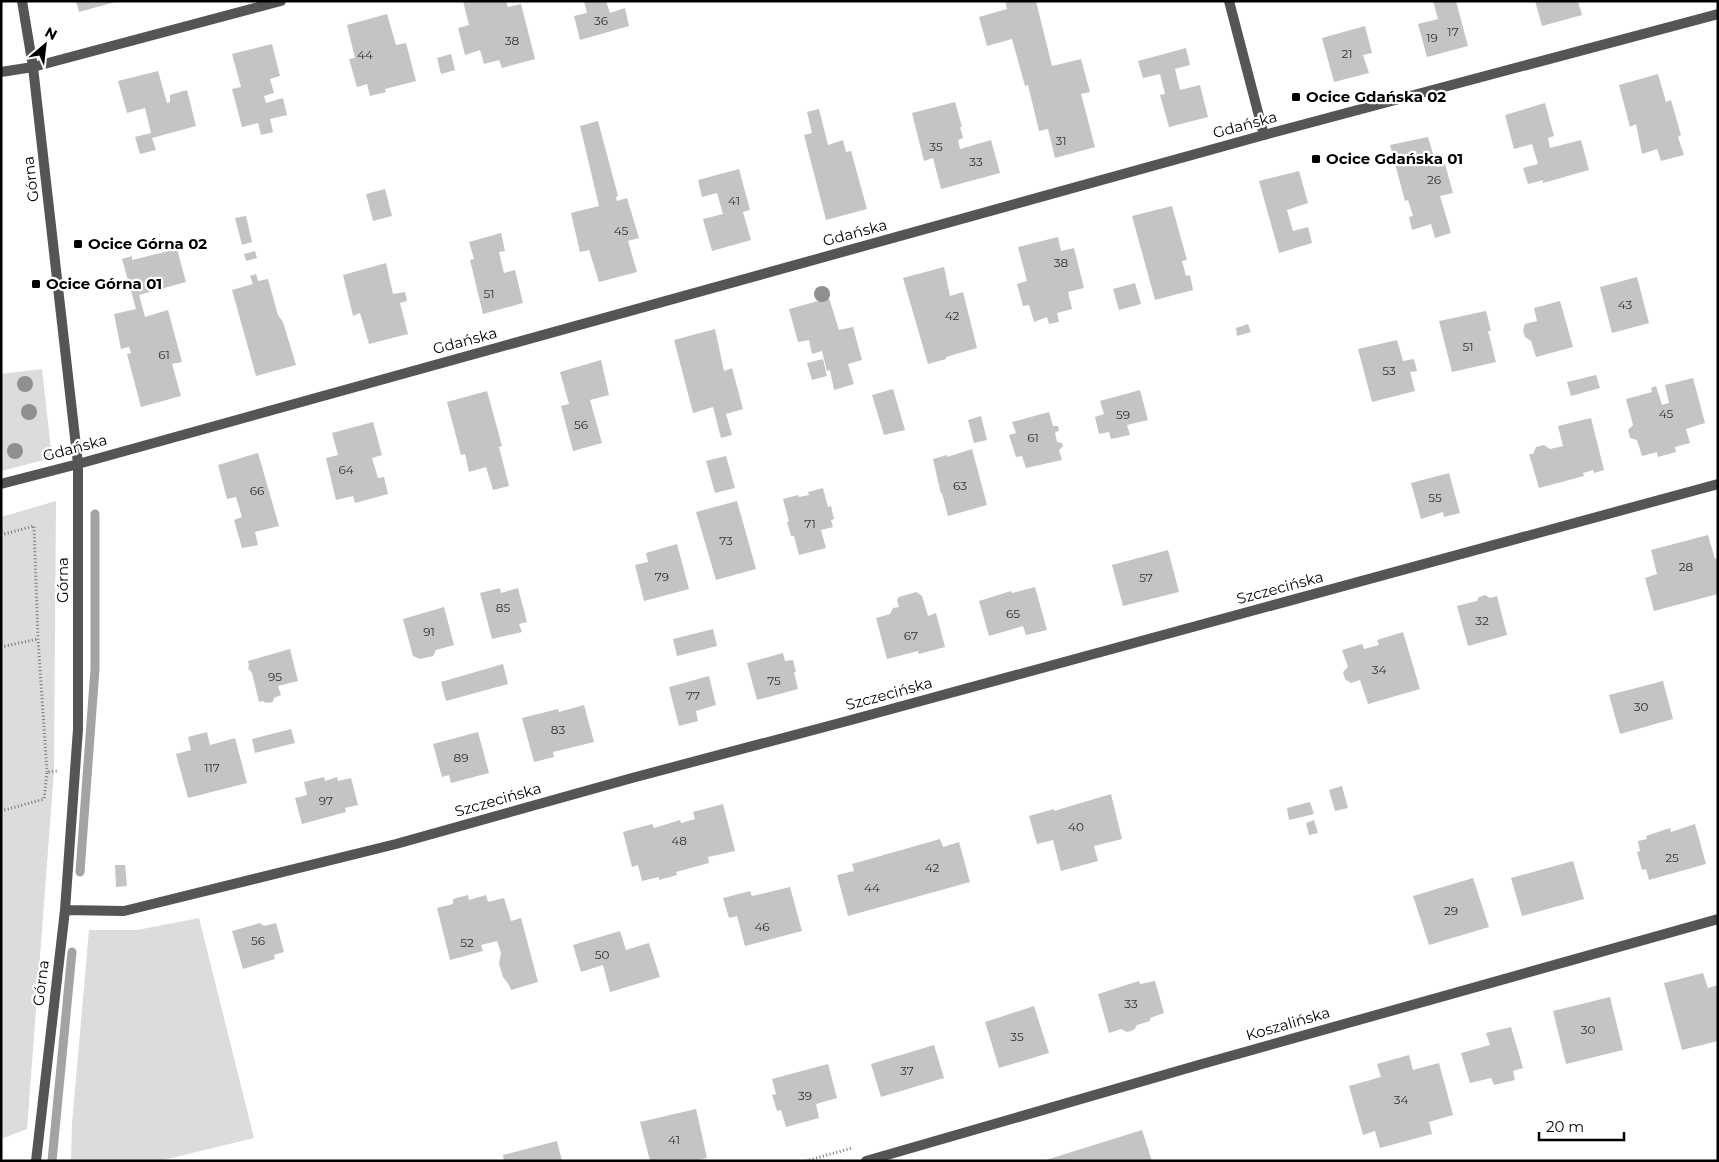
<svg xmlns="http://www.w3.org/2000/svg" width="1719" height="1162" viewBox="0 0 1719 1162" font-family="Montserrat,sans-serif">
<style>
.green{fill:#dcdcdc}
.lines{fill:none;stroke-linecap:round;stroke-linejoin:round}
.stream{stroke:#a3a3a3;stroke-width:9}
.building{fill:#c4c4c4}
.path{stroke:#777;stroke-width:3;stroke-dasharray:1 2.5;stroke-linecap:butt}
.service{stroke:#555;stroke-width:10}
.minor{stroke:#555;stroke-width:10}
.tree{fill:#8f8f8f}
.poi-dot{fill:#000;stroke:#fff;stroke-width:2}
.labels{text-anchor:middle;stroke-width:4.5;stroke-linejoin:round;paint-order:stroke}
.number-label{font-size:12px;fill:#313131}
.poi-label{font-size:15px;font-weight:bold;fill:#000;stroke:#fff;text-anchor:start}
.street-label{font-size:15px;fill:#000;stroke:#fff}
</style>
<rect width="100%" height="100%" fill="#fff"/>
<path class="green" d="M42 369 52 458 1 471V374Z
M56 501 54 771 27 1129 1 1139V517Z
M199 918 254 1138 159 1161H71L72 1124 89 930H137Z"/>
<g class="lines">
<path class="stream" d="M80 872 95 669V514
M52 1161 72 952"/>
</g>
<path class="building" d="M76 1H115V2L79 12Z
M463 1H506L508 7 521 4 535 59 502 68 499 60 484 64 480 50 465 55 458 28 469 25Z
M584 1H606L610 13 625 8 629 26 580 40 574 16 587 13Z
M1005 1H1036L1052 66 1081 59 1090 92 1081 94 1095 147 1055 158 1048 129 1039 131 1028 85 1025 86 1012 39 987 46 979 17 1007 9Z
M1433 1H1456L1468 46 1427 57 1418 24 1438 19Z
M1535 1H1578L1582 15 1542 26Z
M387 14 396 45 406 43 416 81 385 89 386 92 370 96 367 84 357 87 349 59 355 58 347 25Z
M1365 26 1372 53 1363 55 1369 73 1334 82 1322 38Z
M272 44 280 76 270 79 274 93 264 96 266 103 283 98 287 115 270 119 273 132 261 135 258 123 242 127 232 89 241 87 232 54Z
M1186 48 1190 65 1175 69 1180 90 1200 85 1208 117 1169 127 1160 95 1165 94 1160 74 1143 78 1138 61Z
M451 54 455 70 441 74 437 58Z
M158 71 167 103 170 102V95L187 90 196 126 152 138 156 150 140 154 135 137 151 133 145 108 127 113 118 81Z
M1658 74 1666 102 1671 100 1681 135 1678 137 1684 155 1661 161 1657 149 1642 154 1636 124 1630 127 1619 85Z
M955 102 962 127H960L963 138 958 140 960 149 991 140 1000 173 941 189 933 158 924 161 912 113Z
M1545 103 1554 136 1548 138 1550 148 1581 140 1589 170 1543 183V180L1528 184 1523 168 1538 164 1532 144 1514 149 1505 115Z
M819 109 828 145 843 140 846 152 851 151 867 209 826 220 804 135 812 133 807 112Z
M598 121 618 196 616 197 617 201 627 198 639 238 628 241 637 272 599 282 589 250 580 252 571 213 599 206 580 126Z
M1428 137 1437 167 1445 164 1453 193 1440 196 1451 233 1435 238 1431 224 1412 230 1409 217 1413 216 1408 200 1405 201 1390 145Z
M739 169 750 210 743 212 751 240 712 251 703 219 723 214 717 193 702 197 698 180Z
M1299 171 1308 203 1287 210 1293 231 1308 227 1312 243 1279 253 1259 181Z
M385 189 392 216 373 221 366 194Z
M1172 206 1187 260 1182 261 1186 276 1190 275 1193 290 1155 300 1132 216Z
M246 216 252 242 242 245 235 218Z
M501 233 505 251 499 252 504 273 515 270 523 303 483 314 470 260 474 259 469 242Z
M1058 237 1061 251 1074 248 1084 288 1068 292 1072 309 1057 313 1059 322 1049 324 1047 317 1034 322 1029 305 1023 306 1017 284 1027 281 1018 247Z
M177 249 186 282 139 295 145 317 168 310 182 362 172 364 181 396 141 407 127 354 131 353 129 347 121 349 114 314 136 309 122 259 132 256V260Z
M255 251 257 258 246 261 244 254Z
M386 263 393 294 405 292 407 301 400 303 408 334 369 344 360 313 353 316 343 275Z
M944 267 950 296 963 292 977 348 946 357V359L928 364 903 278Z
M256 274 258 281 268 279 278 315 283 322 296 365 256 376 232 290 253 284 250 276Z
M1637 277 1649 323 1612 333 1600 287Z
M1135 283 1141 304 1119 310 1113 289Z
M829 298 839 330 853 327 862 360 848 364 854 384 834 390 830 370 827 371 822 351 812 354 809 340 798 342 789 309Z
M1560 301 1573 347 1536 357 1531 341 1525 337 1523 330 1525 324 1537 321 1534 308Z
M1486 311 1491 331H1488L1496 362 1452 372 1439 321Z
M1248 324 1251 332 1237 336 1236 328Z
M715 329 724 371 732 368 743 409 726 414 732 435 721 438 713 407 693 413 674 340Z
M1397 340 1403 361 1414 359 1417 371 1410 372 1415 391 1372 402 1358 349Z
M823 359 827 376 812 380 807 363Z
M601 360 609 395 590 400 602 443 573 451 561 406 569 404 560 372Z
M1596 375 1600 388 1571 396 1567 382Z
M1693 378 1705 423 1686 429 1690 443 1675 447 1676 452 1658 457 1657 452 1642 456 1637 440 1630 438 1628 430 1633 425 1626 399 1652 392 1651 388 1656 386 1662 405 1669 403 1665 385Z
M893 389 905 430 884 435 872 395Z
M1140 390 1148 420 1127 425 1130 435 1111 439 1109 432 1099 434 1095 417 1104 414 1100 401Z
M487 391 502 446 499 447 509 486 493 490 486 467 469 472 465 454 461 455 447 402Z
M1049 412 1053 426H1058L1059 430 1055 433 1057 442 1062 443 1063 446 1059 450 1062 460 1026 468 1022 456 1016 457 1009 435 1016 433 1012 422Z
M981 416 987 440 974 443 968 420Z
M1591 418 1604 470 1594 473 1593 470 1583 473 1584 476 1539 488 1529 454H1533L1536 447 1544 445 1550 449 1563 446 1558 426Z
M373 422 382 455 372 458 378 478 384 477 388 494 355 503 353 496 336 500 326 458 338 455 332 433Z
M972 449 987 505 948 516 942 493 941 494 933 459 947 455V457Z
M258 453 279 526 255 532 258 545 242 548 234 520 242 517 236 497 227 499 218 465Z
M726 456 735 488 715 493 706 461Z
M1449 473 1460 513 1444 517 1443 512 1421 519 1411 483Z
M823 488 828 507 831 506 834 519 831 520 833 527 821 530 826 548 799 555 794 536H791L787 522 789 521 783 499 798 495 799 497 809 495 808 492Z
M737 501 756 569 716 580 696 512Z
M1708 535 1715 559 1718 558V594L1654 611 1645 578 1657 574 1651 550Z
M677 544 689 589 644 601 635 565 648 562 646 553Z
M1168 550 1179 592 1123 606 1112 565Z
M1035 587 1047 630 1026 635 1023 626 989 636 979 601 1011 591 1012 593Z
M500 588 501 593 518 588 527 622 519 624 522 632 492 639 480 593Z
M916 592 922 596 928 616 936 613 945 647 919 654 918 651 887 659 876 618 890 614 893 608 899 607 897 600 899 597Z
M1485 595 1490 598 1497 596 1507 635 1468 646 1457 606 1477 601 1479 597Z
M444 607 454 645 436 650 433 656 420 659 413 656 403 619Z
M713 629 717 646 677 656 673 639Z
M1403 632 1420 689 1368 704 1360 680 1351 683 1345 679 1343 672 1348 667 1342 650 1362 644 1364 649 1379 645 1377 640Z
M290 649 298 681 278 686 281 695 274 698 273 702 266 703 263 701 259 702 252 673 248 668 249 666 248 661Z
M783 653 785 661 793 660 796 672H794L798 689 757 700 747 663Z
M503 664 508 684 446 701 441 682Z
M709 676 716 705 696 711 698 721 679 726 669 687Z
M1663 681 1673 719 1620 734 1609 695Z
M584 705 594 742 553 752 554 757 534 762 522 718 558 709 559 712Z
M291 729 295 743 255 753 252 739Z
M207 732 210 745 235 738 247 783 188 798 176 754 191 750 188 737Z
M478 732 489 773 451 783 449 775 442 777 433 744Z
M324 777 325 781 337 777 338 781 351 778 358 805 345 808 346 812 302 824 295 798 307 795 304 782Z
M1342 786 1348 808 1335 811 1329 790Z
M1111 794 1122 839 1094 846 1098 861 1061 871 1053 840 1037 844 1029 816 1054 809V811Z
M1310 802 1314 814 1289 820 1287 808Z
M723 804 735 851 708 857 709 863 676 872 677 875 659 880V877L642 881 638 865 632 867 623 832 652 824 654 828 680 820 681 823 695 819 693 812Z
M1314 820 1318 833 1309 835 1306 823Z
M1695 824 1706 864 1649 880 1646 869 1642 870 1637 852 1640 851 1638 841 1647 839 1646 836 1670 828 1671 832Z
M940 839 943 847 959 842 970 882 848 916 837 875 854 871 852 864Z
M1573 861 1584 899 1522 916 1511 878Z
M115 865H125L127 886 116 887Z
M1473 878 1489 927 1429 945 1413 896Z
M790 887 802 931 745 946 737 916 729 918 723 898 750 891 752 896Z
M468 895 469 900 486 895 488 902 504 898 511 921 521 918 538 982 511 990 509 985 503 977 499 964 501 953 497 941 481 945 483 951 450 960 437 908 453 904V899Z
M260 923 264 926 276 923 284 952 274 955 275 959 243 969 232 931Z
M620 931 626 950 649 943 660 977 610 992 603 965 581 972 573 945Z
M1703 973 1708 988 1718 985V1041L1682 1050 1664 983Z
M1139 981 1140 984 1155 981 1164 1013 1150 1018V1021L1137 1025 1134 1030 1127 1032 1121 1029 1109 1033 1098 994Z
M1610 997 1623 1050 1566 1064 1553 1011Z
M1034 1006 1049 1053 999 1068 985 1022Z
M1511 1027 1523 1068 1513 1071 1515 1080 1494 1085 1491 1078 1470 1083 1461 1053 1490 1045 1486 1033Z
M934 1045 944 1078 881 1097 871 1064Z
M1409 1055 1413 1070 1439 1063 1453 1115 1429 1122 1432 1134 1380 1148 1375 1131 1363 1135 1349 1086 1381 1077 1377 1064Z
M828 1064 837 1098 816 1104 819 1118 786 1127 781 1110 777 1111 772 1095 776 1094 772 1079Z
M696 1109 707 1158 693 1161H650L640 1122Z
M1142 1130 1152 1161H1046V1160Z
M557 1141 562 1161H504L503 1155Z"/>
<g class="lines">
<path class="path" d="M1 535 34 526 38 639 47 772
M1 647 38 639
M1 811 44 799 47 772 57 771
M806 1161 852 1148"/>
<path class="service" d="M1229 1 1264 135"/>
<path class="minor" d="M22 1 33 67 78 464V729L65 910 36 1161
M1 72 33 67 281 1
M1 484 78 464 1264 135 1718 14
M65 910 124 911 396 844 632 778 851 720 1718 484
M866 1161 1202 1064 1718 919"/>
</g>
<g class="tree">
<circle cx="822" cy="294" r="8"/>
<circle cx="25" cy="384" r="8"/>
<circle cx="29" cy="412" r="8"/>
<circle cx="15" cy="451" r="8"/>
</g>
<g class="poi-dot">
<rect x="1291" y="92" width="10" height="10" rx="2.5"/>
<rect x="1311" y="154" width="10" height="10" rx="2.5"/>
<rect x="73" y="239" width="10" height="10" rx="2.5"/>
<rect x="31" y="279" width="10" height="10" rx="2.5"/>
</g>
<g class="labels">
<g class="number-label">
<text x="601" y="25">36</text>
<text x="1453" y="36">17</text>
<text x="1432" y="42">19</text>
<text x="512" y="45">38</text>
<text x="1347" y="58">21</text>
<text x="365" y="59">44</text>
<text x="1061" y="145">31</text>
<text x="936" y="151">35</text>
<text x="976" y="166">33</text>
<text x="1434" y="184">26</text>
<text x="734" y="205">41</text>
<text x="621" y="235">45</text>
<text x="1061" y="267">38</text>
<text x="489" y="298">51</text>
<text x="1625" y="309">43</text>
<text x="952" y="320">42</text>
<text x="1468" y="351">51</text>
<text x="164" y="359">61</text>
<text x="1389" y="375">53</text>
<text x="1666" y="418">45</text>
<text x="1123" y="419">59</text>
<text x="581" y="429">56</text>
<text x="1033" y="442">61</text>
<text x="346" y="474">64</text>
<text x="960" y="490">63</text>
<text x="257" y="495">66</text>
<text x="1435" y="502">55</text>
<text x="810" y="528">71</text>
<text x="726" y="545">73</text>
<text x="1686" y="571">28</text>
<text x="662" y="581">79</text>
<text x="1146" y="582">57</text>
<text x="503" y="612">85</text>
<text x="1013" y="618">65</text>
<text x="1482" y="625">32</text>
<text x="429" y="636">91</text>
<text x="911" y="640">67</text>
<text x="1379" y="674">34</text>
<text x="275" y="681">95</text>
<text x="774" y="685">75</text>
<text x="693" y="700">77</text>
<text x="1641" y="711">30</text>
<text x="558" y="734">83</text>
<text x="461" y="762">89</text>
<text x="212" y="772">117</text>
<text x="326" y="805">97</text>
<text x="1076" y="831">40</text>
<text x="679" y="845">48</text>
<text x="1672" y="862">25</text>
<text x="932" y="872">42</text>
<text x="872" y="892">44</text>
<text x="1451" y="915">29</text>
<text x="762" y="931">46</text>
<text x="258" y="945">56</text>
<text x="467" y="947">52</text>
<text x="602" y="959">50</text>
<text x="1131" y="1008">33</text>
<text x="1588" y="1034">30</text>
<text x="1017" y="1041">35</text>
<text x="907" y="1075">37</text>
<text x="805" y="1100">39</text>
<text x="1401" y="1104">34</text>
<text x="674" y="1144">41</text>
</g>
<g class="poi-label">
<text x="1306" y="102">Ocice Gdańska 02</text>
<text x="1326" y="164">Ocice Gdańska 01</text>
<text x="88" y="249">Ocice Górna 02</text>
<text x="46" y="289">Ocice Górna 01</text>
</g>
<g class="street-label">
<text transform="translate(1245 125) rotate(-15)" y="5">Gdańska</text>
<text transform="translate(31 179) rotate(-97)" y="5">Górna</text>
<text transform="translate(855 233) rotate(-15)" y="5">Gdańska</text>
<text transform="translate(465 341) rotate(-15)" y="5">Gdańska</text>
<text transform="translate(75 448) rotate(-15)" y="5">Gdańska</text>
<text transform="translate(63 580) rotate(-90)" y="5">Górna</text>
<text transform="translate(1280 588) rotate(-15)" y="5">Szczecińska</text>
<text transform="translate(889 694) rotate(-15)" y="5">Szczecińska</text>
<text transform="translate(498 800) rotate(-16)" y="5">Szczecińska</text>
<text transform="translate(41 983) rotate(-83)" y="5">Górna</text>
<text transform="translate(1288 1024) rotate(-16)" y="5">Koszalińska</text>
</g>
</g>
<rect width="1719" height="1162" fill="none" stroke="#000000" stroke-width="5"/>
<g transform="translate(45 45) rotate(28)" stroke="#ffffff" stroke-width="4" paint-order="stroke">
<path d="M0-4L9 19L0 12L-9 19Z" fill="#000000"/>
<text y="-8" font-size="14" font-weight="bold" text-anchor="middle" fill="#000000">N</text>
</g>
<path d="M1539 1132v8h85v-8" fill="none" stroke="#000000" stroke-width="2.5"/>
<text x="1546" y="1132" font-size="15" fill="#000000" stroke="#ffffff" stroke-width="4" paint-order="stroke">20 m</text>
</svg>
